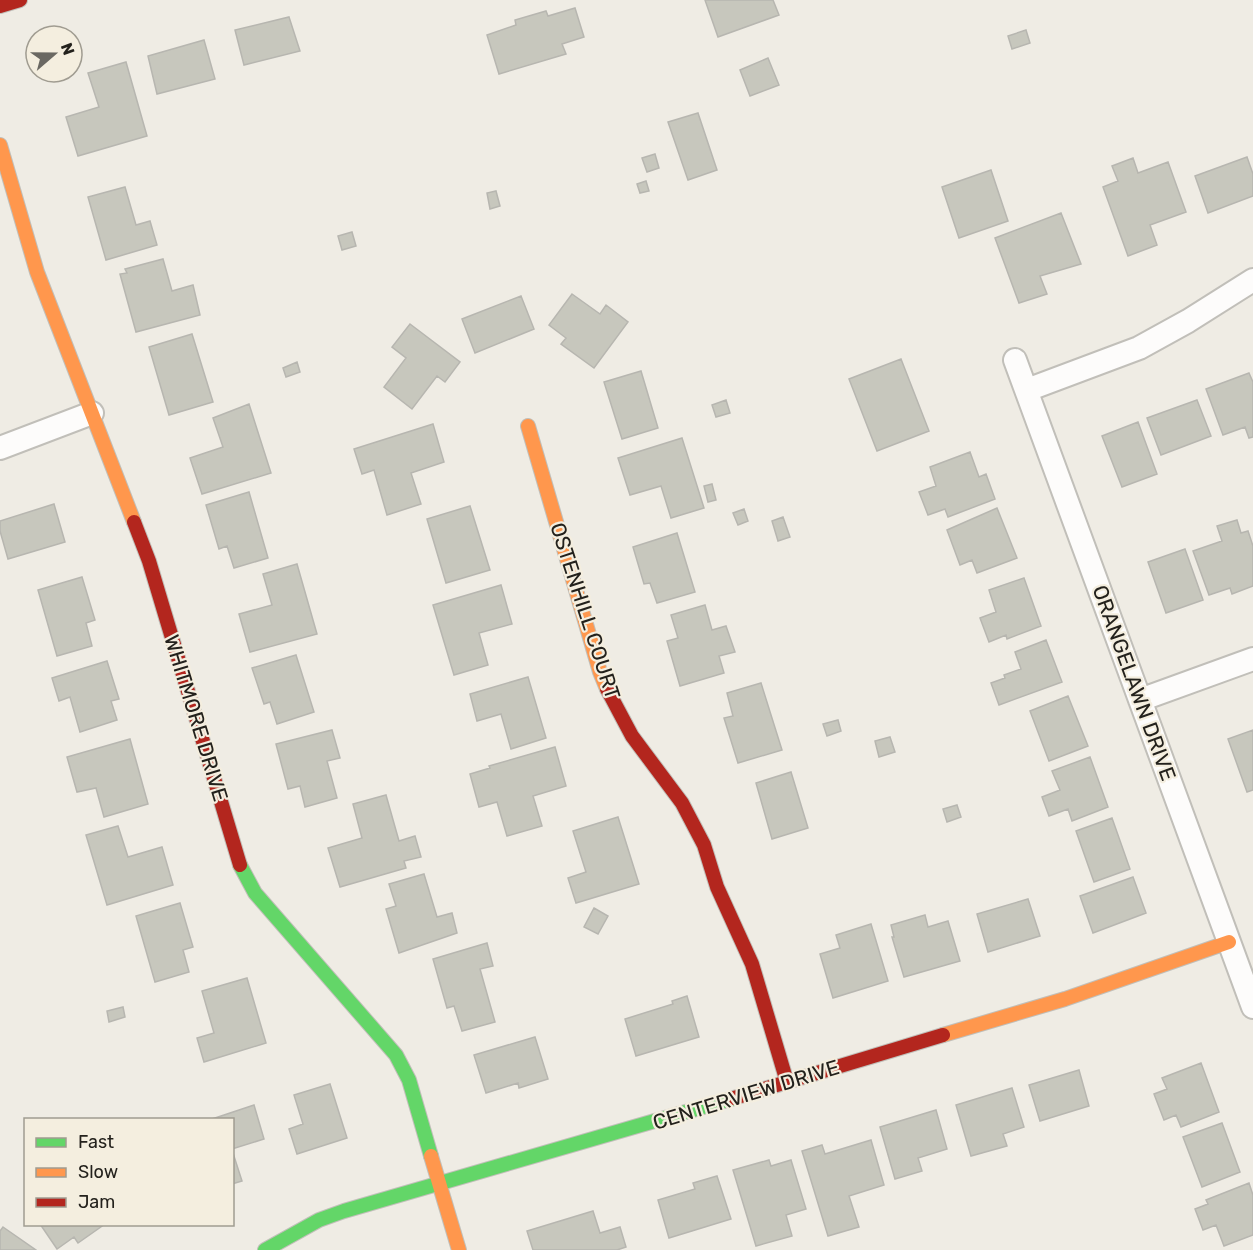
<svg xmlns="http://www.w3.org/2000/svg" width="1253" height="1250" viewBox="0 0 1253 1250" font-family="Rubik,sans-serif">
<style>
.building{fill:#c7c7bd;stroke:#b7b6b0;stroke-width:1.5}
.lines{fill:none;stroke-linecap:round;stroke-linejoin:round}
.street-casing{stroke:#c1bfb9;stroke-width:26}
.fast-casing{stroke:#c1bfb9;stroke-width:16}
.slow-casing{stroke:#c1bfb9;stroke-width:16}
.jam-casing{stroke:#c1bfb9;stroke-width:16}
.street{stroke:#fdfcfb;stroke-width:22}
.fast{stroke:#63d668;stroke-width:14}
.slow{stroke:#ff974d;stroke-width:14}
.jam{stroke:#b3261e;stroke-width:14}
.labels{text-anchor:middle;stroke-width:4.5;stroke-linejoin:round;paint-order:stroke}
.street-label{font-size:21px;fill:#23211c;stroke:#f4eedf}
</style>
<rect width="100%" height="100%" fill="#efece4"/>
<path class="building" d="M705 0H773L779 15 718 37Z
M575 8 584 37 562 44 566 54 499 74 487 35 516 25 515 20 546 11 548 16Z
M289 17 300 51 244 65 235 30Z
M1026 30 1030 43 1012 49 1008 36Z
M204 40 215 79 157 94 148 56Z
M768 58 779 85 750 96 740 70Z
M126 62 147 136 78 156 66 117 99 107 88 73Z
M698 113 717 170 688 180 668 122Z
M655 154 659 168 647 172 642 158Z
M1247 157 1253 174V196L1208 213 1195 176Z
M1133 158 1138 173 1168 162 1186 212 1150 225 1157 245 1128 256 1103 187 1118 181 1112 166Z
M991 170 1008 221 959 238 942 187Z
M646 181 649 191 640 193 637 184Z
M125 187 136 225 150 221 157 245 106 260 88 197Z
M496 191 500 206 490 209 487 193Z
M1061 213 1081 264 1040 276 1047 294 1019 303 995 238Z
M352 232 356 246 342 250 338 236Z
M163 259 172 291 193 285 200 315 136 332 120 274 127 273 125 269Z
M572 294 600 314 606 305 628 322 594 368 561 344 566 338 549 325Z
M521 296 534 329 475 353 462 319Z
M410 324 460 362 445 382 437 376 412 409 384 387 406 358 392 347Z
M192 334 213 402 169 415 149 347Z
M901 359 929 431 877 451 849 379Z
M297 362 300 372 286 377 283 368Z
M641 371 658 428 622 439 604 382Z
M1249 373 1253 382V437L1249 438 1245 427 1223 435 1206 389Z
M726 400 730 413 716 417 712 405Z
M1197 400 1211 436 1161 455 1147 418Z
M249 404 271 473 202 494 190 458 223 447 213 418Z
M1138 422 1157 474 1122 487 1102 436Z
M433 424 444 462 411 473 421 504 387 515 374 470 362 474 354 449Z
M682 438 704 508 671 518 661 486 630 495 618 458Z
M970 452 979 477 986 474 995 499 948 517 945 509 928 515 919 492 936 486 930 467Z
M712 484 716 500 708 502 704 486Z
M249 492 268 558 234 568 227 546 219 549 206 505Z
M54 504 65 542 8 559 0 531V521Z
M470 506 490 570 446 583 427 519Z
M997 508 1017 558 977 573 972 560 960 565 947 530Z
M744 509 748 521 738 525 733 513Z
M783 517 790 537 778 541 772 521Z
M1237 520 1241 533 1248 531 1253 546V586L1232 594 1230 588 1209 595 1193 551 1222 541 1217 526Z
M677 533 695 592 657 603 650 583 644 584 633 547Z
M1185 549 1203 600 1166 613 1148 562Z
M297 564 317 634 250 652 239 614 272 605 263 574Z
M82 577 95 620 86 623 92 646 57 656 38 590Z
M1024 578 1041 626 1007 639 1006 635 989 642 980 618 996 612 989 590Z
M501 585 512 624 479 633 488 665 454 675 433 605Z
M705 605 712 630 726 626 735 652 719 656 724 673 680 686 667 641 678 638 671 615Z
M1046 640 1062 682 999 705 991 683 1005 678 1004 675 1021 669 1015 652Z
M296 655 314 712 277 724 270 702 264 704 252 668Z
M107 661 119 699 111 701 117 720 80 732 70 697 59 701 52 678Z
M528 677 546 738 511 749 501 714 477 721 470 694Z
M761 683 782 750 738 763 724 718 733 716 727 693Z
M1068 696 1088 746 1049 761 1030 711Z
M838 720 841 731 827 736 823 724Z
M332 730 340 758 327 761 337 798 305 807 300 786 288 789 276 744Z
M1253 730V790L1247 792 1228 739Z
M890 737 895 752 879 757 875 741Z
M130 739 148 804 104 817 96 788 77 792 67 757Z
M555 747 566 786 533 796 542 826 507 836 497 802 479 807 470 774 490 768 489 766Z
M1090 757 1108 807 1072 821 1068 809 1049 816 1042 797 1060 790 1052 771Z
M791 772 808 828 772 839 756 783Z
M386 795 399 841 415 836 421 857 404 861 406 868 340 887 328 848 362 838 353 804Z
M957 805 961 817 947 822 943 809Z
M618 817 639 884 576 903 568 878 586 872 573 831Z
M1112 818 1130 869 1094 882 1076 831Z
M118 826 128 857 162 847 173 885 107 905 86 835Z
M424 874 437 917 452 913 457 933 399 953 386 909 396 906 389 884Z
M1133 877 1146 913 1093 933 1080 896Z
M1028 899 1040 936 988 952 977 914Z
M180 903 193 947 183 950 189 972 155 982 136 916Z
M594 908 608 916 598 934 584 927Z
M925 915 928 927 948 921 960 961 904 977 892 937H894L891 925Z
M871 924 888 981 833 998 820 954 840 948 836 935Z
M487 943 493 966 480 969 495 1022 462 1031 454 1006 447 1008 433 959Z
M247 978 266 1043 204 1062 197 1038 214 1033 202 991Z
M687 996 699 1037 636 1056 625 1019 673 1004 672 1001Z
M123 1007 125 1017 109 1022 107 1011Z
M535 1037 548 1079 519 1088 518 1083 486 1093 474 1055Z
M1201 1063 1219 1112 1181 1127 1176 1115 1164 1120 1154 1094 1167 1089 1162 1078Z
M1079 1070 1089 1106 1040 1121 1029 1085Z
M330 1084 347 1138 297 1154 289 1129 303 1124 294 1095Z
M1012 1088 1024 1127 1003 1134 1007 1146 971 1156 956 1105Z
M254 1105 264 1139 232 1149V1120H209Z
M936 1110 947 1149 918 1158 922 1171 895 1179 880 1127Z
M1222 1123 1240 1172 1202 1187 1183 1137Z
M871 1140 884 1185 849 1196 859 1227 828 1236 802 1151 822 1145 825 1154Z
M232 1150 242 1181 232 1184Z
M769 1160 771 1166 791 1160 806 1209 786 1215 792 1236 756 1246 733 1170Z
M717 1176 731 1219 669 1238 658 1200 695 1189 693 1183Z
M1249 1183 1253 1195V1235L1224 1246 1216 1225 1203 1230 1195 1209 1208 1204 1206 1200Z
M593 1211 600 1233 620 1227 626 1247 617 1250H533L527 1231Z
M40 1224H105L78 1243 74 1237 57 1249Z
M3 1227 36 1250H0V1231Z"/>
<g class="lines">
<defs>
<path id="street" d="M1015 360 1253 1007
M1027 390 1139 348 1188 321 1253 280
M0 448 92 413
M1140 700 1253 659"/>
<path id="fast" d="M240 865 255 893 396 1055 409 1080 431 1156
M265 1250 319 1220 344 1211 734 1098"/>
<path id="slow" d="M0 145 37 272 134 522
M528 426 600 672 607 689
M943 1035 1065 999 1229 942
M431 1156 459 1250"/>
<path id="jam" d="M0 6 20 0
M134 522 149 561 240 865
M607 689 632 736 682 803 704 845 717 887 752 964 787 1082
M734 1098 943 1035"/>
</defs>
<use href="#street" class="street-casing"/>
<use href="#fast" class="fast-casing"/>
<use href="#slow" class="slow-casing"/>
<use href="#jam" class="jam-casing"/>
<use href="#street" class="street"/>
<use href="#fast" class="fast"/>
<use href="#slow" class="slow"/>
<use href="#jam" class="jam"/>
</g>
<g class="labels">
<g class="street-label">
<text transform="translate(585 611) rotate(72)" y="7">OSTENHILL COURT</text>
<text transform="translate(1134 683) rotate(70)" y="7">ORANGELAWN DRIVE</text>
<text transform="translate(196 718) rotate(73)" y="7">WHITMORE DRIVE</text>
<text transform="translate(746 1095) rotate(-17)" y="7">CENTERVIEW DRIVE</text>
</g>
</g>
<rect x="24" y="1118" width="210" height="108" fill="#f4eedf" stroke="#a09c91" stroke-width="1.5"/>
<rect x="36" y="1138" width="30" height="9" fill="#63d668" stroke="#a09c91" stroke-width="1.5"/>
<text x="78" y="1148" font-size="18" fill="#23211c">Fast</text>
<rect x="36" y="1168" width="30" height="9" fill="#ff974d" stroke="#a09c91" stroke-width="1.5"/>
<text x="78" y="1178" font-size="18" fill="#23211c">Slow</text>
<rect x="36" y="1198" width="30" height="9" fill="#b3261e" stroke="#a09c91" stroke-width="1.5"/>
<text x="78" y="1208" font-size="18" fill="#23211c">Jam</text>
<g transform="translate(54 54) rotate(70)"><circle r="28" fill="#f4eedf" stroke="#a09c91" stroke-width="1.5"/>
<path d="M0-4.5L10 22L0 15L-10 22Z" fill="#6a6862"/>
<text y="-9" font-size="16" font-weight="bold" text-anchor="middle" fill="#23211c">N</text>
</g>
</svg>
